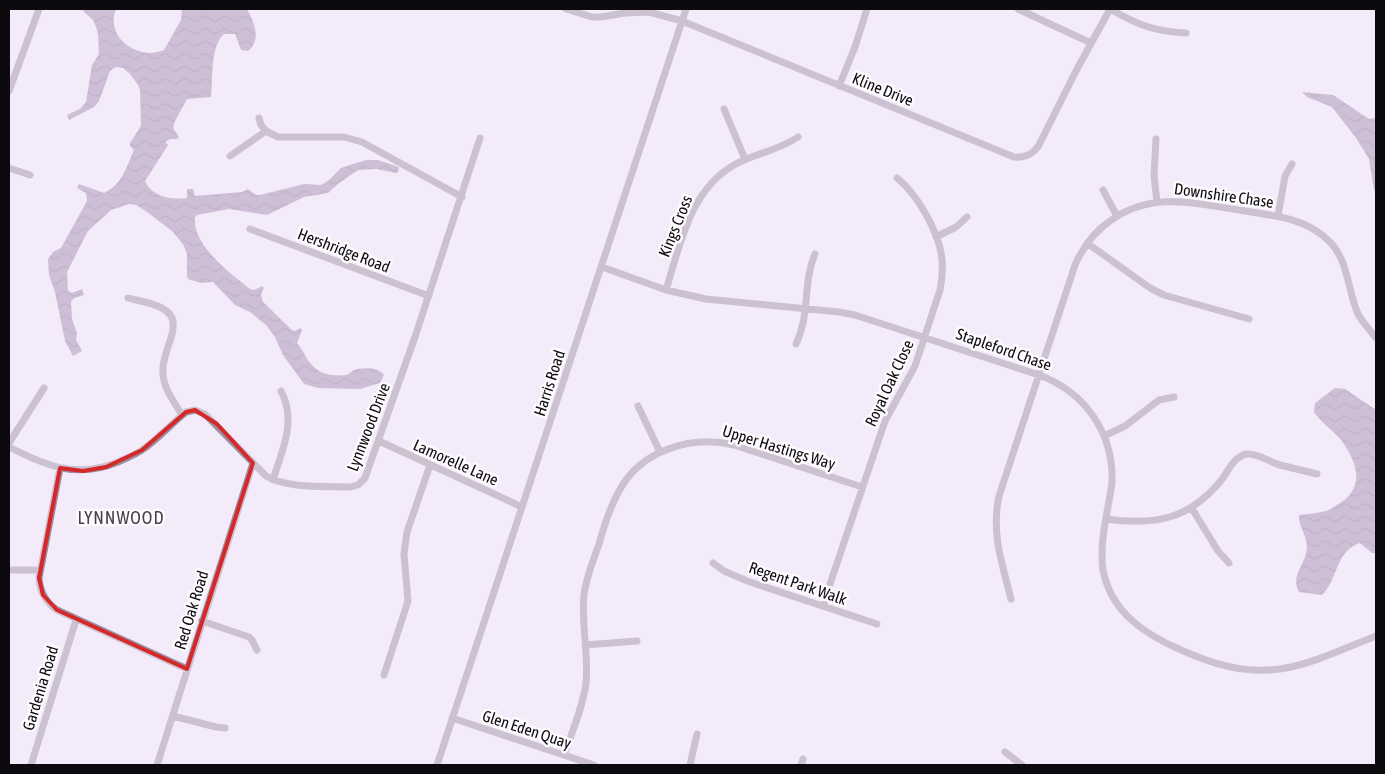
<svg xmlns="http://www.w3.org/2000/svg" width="1385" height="774" viewBox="0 0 1385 774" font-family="'Asap Condensed',sans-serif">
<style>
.water{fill:url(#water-waves)}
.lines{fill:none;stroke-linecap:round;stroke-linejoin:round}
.minor{stroke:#998f9f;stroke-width:7}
.marked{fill:none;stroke:#d62828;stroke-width:4;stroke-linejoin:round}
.labels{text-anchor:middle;stroke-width:5;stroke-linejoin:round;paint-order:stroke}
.street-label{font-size:16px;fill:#0d0a0f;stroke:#fdfbfe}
.neighbourhood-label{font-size:18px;letter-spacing:1px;fill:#48404c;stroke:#fdfbfe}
</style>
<defs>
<pattern id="water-waves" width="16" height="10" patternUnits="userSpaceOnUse" patternTransform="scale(1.25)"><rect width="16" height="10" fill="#9f89ab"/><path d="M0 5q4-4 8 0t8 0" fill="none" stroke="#806e8a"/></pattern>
</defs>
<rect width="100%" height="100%" fill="#f4ebfa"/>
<path class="water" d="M83 9H116C107 32 126 51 148 53 154 53 159 52 164 50L181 20 182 9H247C254 22 262 40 248 51L241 50 235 34H224C210 46 213 80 211 97L187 99 175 121 173 128 179 137 177 139H170L165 142 168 145 145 181C152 197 172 200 187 198V189H193L195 196 242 192 248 189 256 195H260L304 184 321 185 329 180 341 168 366 160H378L399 167 398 172 396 173 376 169 358 170 339 183 328 193 304 197 267 215 229 209 197 215 195 217C192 245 230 273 250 289L254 290 262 286 264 288 261 294 263 302 292 330 295 331 300 328 302 330 297 343C306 354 307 364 321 372 327 375 338 376 345 375 349 375 351 371 354 370 363 367 379 367 384 375L380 383 360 389 318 388 304 384 283 355 275 337 266 325 250 312 235 305 213 282 201 283 188 279 187 276V254L183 244 172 231 147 212 136 205 129 204 111 210 88 231 67 272 68 291 72 293 82 289 84 295 74 298 71 302 72 319 77 333 76 340 82 351 73 356 65 341 55 292 49 275 48 259 53 252 61 248 87 201 86 193 77 188 79 184 104 193C123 184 126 167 134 150L130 146V143L141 126 140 90 138 85 130 74 123 68 116 67 110 71 99 101 94 107 69 120 67 115 80 109 86 102 92 65 99 54 98 34 96 27 93 20 84 12Z
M1302 92 1333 95 1369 119 1376 118V192L1374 190 1369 159 1356 138 1332 107 1307 97Z
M1335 388 1345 389 1376 410V553H1372L1360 543C1335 551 1338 580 1322 595L1299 592C1291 577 1302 568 1306 554 1310 537 1298 528 1299 515 1308 514 1318 513 1326 511 1332 509 1338 504 1343 501 1366 484 1355 459 1341 440 1333 430 1321 423 1314 412L1315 403Z"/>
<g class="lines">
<path class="minor" d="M566 9 592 17H601L625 13 649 12 682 21 1014 157C1026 158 1033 154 1039 145L1077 69 1110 9
M1018 9 1091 43
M1110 9C1138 25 1153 31 1186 33
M839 86 855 47 867 9
M9 91 39 9
M724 109 745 159
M259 118 261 125 266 131 278 137H344L362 142 462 197
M1156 139 1154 176 1157 202
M230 156 266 131
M9 168 30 175
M1103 190 1117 216
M1278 216 1285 176 1292 164
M250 229 429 296
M936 237 956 227 967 217
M1087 243 1150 288 1164 295 1249 319
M602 267 666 290 706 299 839 312 855 315 1039 375C1085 392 1114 433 1112 483 1108 511 1099 542 1103 570 1111 612 1144 634 1181 650 1213 664 1244 674 1280 669 1313 664 1345 648 1376 636
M666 290C680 245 690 190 734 165 755 153 778 151 798 137
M128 298C142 302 176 305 173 327 173 335 169 343 167 350 165 357 162 365 163 373 163 388 175 403 182 415
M796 344C811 312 802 285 815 254
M638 406 660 452
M1104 436 1125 426 1159 400 1174 397
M379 441 522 507
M9 443 44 388
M9 447C46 466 77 479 118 462 126 458 135 455 142 450 158 439 171 424 186 412L195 410 205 414 266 476C288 489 326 486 351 487L358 485 365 478 416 334 480 138
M60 468 39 578C40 592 45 602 57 610L187 669
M273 480C282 450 297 421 281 391
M1191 507 1218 551 1229 563
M1106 519C1156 526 1191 519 1223 478 1229 469 1235 456 1247 454 1258 453 1269 462 1280 465 1292 468 1305 471 1317 474
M713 563 724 571 747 581 877 624
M9 570H40
M1011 599C1002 563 991 533 999 496L1075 265C1083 247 1094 232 1110 221 1153 190 1197 204 1245 211 1275 216 1306 218 1329 241 1349 261 1347 289 1358 314 1363 323 1370 330 1376 338
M824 606 829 587 885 421 915 366 940 290C942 280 943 270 942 259 939 232 918 195 897 178
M202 621 249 637 252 640 257 650
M585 645 637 641
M384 675 408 601 404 554 407 532 430 465
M173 716 216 727 225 728
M452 718 594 765
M1005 752 1022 765
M564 755C572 732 583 707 586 683 589 654 581 624 584 595 586 578 593 561 599 544 604 526 610 507 619 491 641 450 691 435 734 445L862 487
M31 765 76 620
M157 765 253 463
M437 765 686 9
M690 765 697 734
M801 765 803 759"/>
</g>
<path d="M0 0H1385V774H0ZM195 410 217 424 253 463 187 669 57 610 43 595 39 578 60 468 83 471 106 467 142 450 186 412Z" fill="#f4ebfa" fill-opacity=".55" fill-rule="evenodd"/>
<path class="marked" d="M195 410 217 424 253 463 187 669 57 610 43 595 39 578 60 468 83 471 106 467 142 450 186 412Z"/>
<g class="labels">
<g class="street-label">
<text transform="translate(883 89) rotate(22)" y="6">Kline Drive</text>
<text transform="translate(1224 195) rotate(8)" y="6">Downshire Chase</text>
<text transform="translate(675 226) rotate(-68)" y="6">Kings Cross</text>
<text transform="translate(344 250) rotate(21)" y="6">Hershridge Road</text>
<text transform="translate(1004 349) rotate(19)" y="6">Stapleford Chase</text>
<text transform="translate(549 383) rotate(-72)" y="6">Harris Road</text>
<text transform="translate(889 383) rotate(-65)" y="6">Royal Oak Close</text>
<text transform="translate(368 427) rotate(-69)" y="6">Lynnwood Drive</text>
<text transform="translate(779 447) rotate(17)" y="6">Upper Hastings Way</text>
<text transform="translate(456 462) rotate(24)" y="6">Lamorelle Lane</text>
<text transform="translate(798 583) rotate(19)" y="6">Regent Park Walk</text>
<text transform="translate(191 610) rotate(-73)" y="6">Red Oak Road</text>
<text transform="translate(40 688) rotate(-73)" y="6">Gardenia Road</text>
<text transform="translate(527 729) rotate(18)" y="6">Glen Eden Quay</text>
</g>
<g class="neighbourhood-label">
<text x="121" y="524">LYNNWOOD</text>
</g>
</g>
<rect width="1385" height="774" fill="none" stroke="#0d0a0f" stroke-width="20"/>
</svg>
